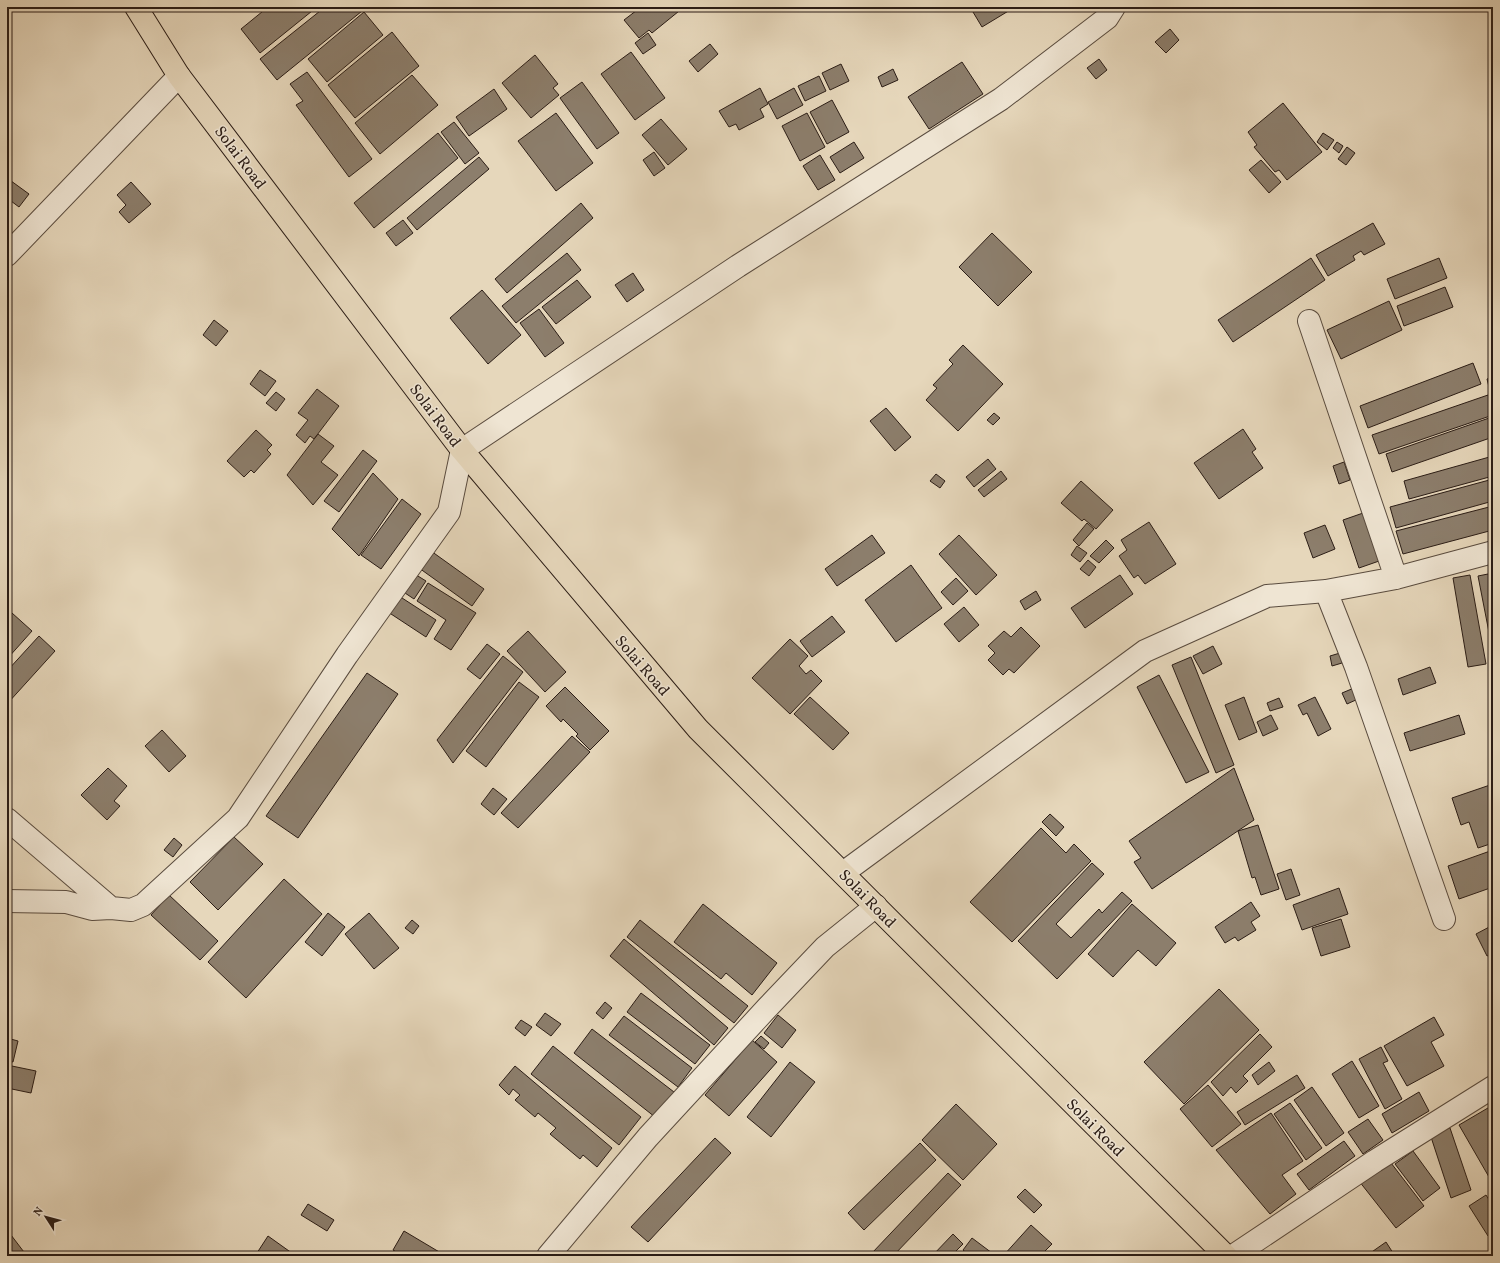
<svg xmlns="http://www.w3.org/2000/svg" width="1500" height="1263" viewBox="0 0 1500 1263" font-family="Vollkorn,serif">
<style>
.building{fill:#8c7e6c;stroke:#2b1d16}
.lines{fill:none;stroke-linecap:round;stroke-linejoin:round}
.minor-casing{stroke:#5a4c3f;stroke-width:24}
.highway-casing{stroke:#2b1d16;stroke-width:24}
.minor{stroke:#efe5d3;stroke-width:22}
.highway{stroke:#e6d7bb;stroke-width:22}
.labels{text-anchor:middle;stroke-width:3;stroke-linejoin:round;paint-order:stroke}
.street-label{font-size:16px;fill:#2b1d16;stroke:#efe5d3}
</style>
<rect width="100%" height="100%" fill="#e6d7bb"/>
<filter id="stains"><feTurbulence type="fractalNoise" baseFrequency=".005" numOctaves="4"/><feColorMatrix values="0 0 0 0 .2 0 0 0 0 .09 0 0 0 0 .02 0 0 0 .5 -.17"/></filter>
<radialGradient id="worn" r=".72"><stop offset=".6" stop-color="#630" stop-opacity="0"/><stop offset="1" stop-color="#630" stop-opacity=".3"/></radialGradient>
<path class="building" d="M268 7H317L260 53 241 29Z
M325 7H367L277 80 260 59Z
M641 7H684L652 33 649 30 639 38 624 20Z
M970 7H1015L982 27Z
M364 12 383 35 327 82 308 59Z
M1170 29 1179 40 1166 53 1155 42Z
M392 32 419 66 355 118 328 85Z
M648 33 656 45 643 54 635 43Z
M710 44 718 54 698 72 689 61Z
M631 52 665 98 635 120 601 74Z
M535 55 558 84 553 88 559 95 531 118 502 83Z
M1099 59 1107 70 1096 79 1087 68Z
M962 62 983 94 929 129 908 97Z
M841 64 849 81 830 90 822 73Z
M893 69 898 80 882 87 878 77Z
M307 72 372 159 349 177 296 105 303 101 290 84Z
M412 75 438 105 380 154 355 123Z
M819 76 826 91 805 101 798 86Z
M582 82 619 133 597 149 560 98Z
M760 88 768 104 760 109 764 117 739 130 736 124 729 127 719 111Z
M794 88 803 105 777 119 768 102Z
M494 89 507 109 469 136 456 117Z
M832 100 849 132 827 144 810 112Z
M1283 103 1322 152 1287 180 1279 170 1275 172 1254 147 1257 145 1248 132Z
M556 113 593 163 556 191 518 141Z
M807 113 825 147 800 161 782 126Z
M661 119 687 149 668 165 642 135Z
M454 122 479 153 465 164 441 132Z
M438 133 458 158 374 228 354 203Z
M1323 133 1334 140 1327 150 1317 142Z
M854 142 864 158 840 173 830 157Z
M1337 142 1343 146 1339 153 1333 148Z
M1347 147 1355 153 1346 165 1338 159Z
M654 152 665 168 654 176 643 160Z
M820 155 835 180 818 190 803 166Z
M479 157 489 169 417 230 407 218Z
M1261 160 1281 182 1269 193 1249 170Z
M7 178 29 194 19 207 7 198Z
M131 182 151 204 129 223 119 212 126 205 117 195Z
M581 203 593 218 507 293 495 279Z
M403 220 413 233 396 246 386 233Z
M1373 223 1385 244 1364 255 1361 251 1353 256 1355 260 1328 276 1316 255Z
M992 233 1032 272 998 306 959 267Z
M567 253 581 270 516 323 502 306Z
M1311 258 1325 280 1233 342 1218 320Z
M1439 258 1447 278 1395 299 1387 279Z
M633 273 644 290 627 302 615 285Z
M577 280 591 297 556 324 542 307Z
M1445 287 1453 307 1404 326 1397 306Z
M482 290 521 335 488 364 450 318Z
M1389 301 1402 330 1341 359 1327 330Z
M539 309 564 343 545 357 520 323Z
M214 320 228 331 216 346 203 335Z
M963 345 1003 384 958 431 926 400 937 388 933 385 953 364 949 360Z
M1473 363 1481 384 1368 428 1360 406Z
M260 370 276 381 265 396 250 384Z
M1493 377V399H1492L1487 379Z
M317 389 339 406 314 439 310 436 305 443 296 435 308 420 298 413Z
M276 392 285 399 276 411 266 403Z
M1488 395 1493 410V415L1379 454 1372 435Z
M886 408 911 437 895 451 870 421Z
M994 413 1000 418 993 425 987 420Z
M1492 417 1493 437 1392 472 1386 454Z
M1243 429 1256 449 1252 452 1263 468 1219 499 1194 463Z
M256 430 272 445 267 450 271 454 254 473 251 470 244 477 227 461Z
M318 434 334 446 321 462 338 475 313 505 287 475Z
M363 450 377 461 339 512 324 501Z
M1493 456V476L1409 499 1404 481Z
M988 459 996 469 974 487 966 477Z
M1344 462 1350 480 1339 484 1333 466Z
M1001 471 1007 479 984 497 978 490Z
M373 473 398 499 359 556 332 529Z
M936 474 945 481 940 488 930 481Z
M1493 479V501L1396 528 1390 507Z
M1081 481 1113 510 1096 529 1084 519 1082 521 1061 503Z
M402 499 421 514 381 569 361 555Z
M1493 506V530L1403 554 1396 531Z
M1366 512 1382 560 1359 568 1343 520Z
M1149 522 1176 564 1145 584 1138 575 1134 578 1119 556 1127 550 1121 540Z
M1087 523 1094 529 1079 546 1073 540Z
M1325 525 1335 549 1313 558 1304 533Z
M872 535 885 553 837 586 825 569Z
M959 535 997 575 976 595 939 554Z
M1106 540 1114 548 1099 563 1090 556Z
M1077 546 1087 553 1080 562 1071 555Z
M431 551 484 589 472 606 419 568Z
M1088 560 1096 567 1089 576 1080 569Z
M911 565 942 608 896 642 865 600Z
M413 573 426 581 414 599 402 591Z
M1493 573V653L1478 576Z
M1120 575 1133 594 1085 628 1071 608Z
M1470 575 1486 664 1468 667 1453 578Z
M956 578 968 591 953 605 941 592Z
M428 583 476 613 451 650 434 639 446 620 417 601Z
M1036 591 1041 600 1025 610 1020 601Z
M399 596 436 620 426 637 388 612Z
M964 607 979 625 959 642 944 624Z
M12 613 32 631 7 659V618Z
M832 616 845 632 812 657 800 641Z
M1021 627 1040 646 1014 673 1009 669 1003 675 988 660 995 653 988 646 1004 631 1011 637Z
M528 631 566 672 545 692 507 651Z
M39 636 55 651 7 704V671Z
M790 639 808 656 799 666 806 674 811 670 822 681 790 714 752 678Z
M487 644 500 654 480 679 467 669Z
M1213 646 1222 664 1203 674 1193 656Z
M1340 653 1342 663 1332 666 1330 656Z
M503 656 523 672 453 763 437 740Z
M1191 657 1234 765 1216 773 1172 665Z
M1430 667 1436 683 1403 695 1398 679Z
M367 673 398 694 298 838 266 816Z
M1159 675 1209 772 1186 783 1137 687Z
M519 682 539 697 486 767 466 751Z
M565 687 609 731 590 750 576 736 578 734 563 719 561 722 546 706Z
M1354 688 1358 699 1347 704 1342 693Z
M810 697 849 733 833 750 794 714Z
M1244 697 1257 732 1239 740 1225 705Z
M1315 697 1331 729 1318 736 1307 713 1303 715 1298 705Z
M1279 698 1283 707 1270 711 1267 703Z
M1271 715 1278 729 1263 736 1257 722Z
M1459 715 1465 734 1410 751 1404 733Z
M162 730 186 756 169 772 145 746Z
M572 736 590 752 518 828 501 813Z
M108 768 127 786 114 801 120 806 107 820 81 795Z
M1234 768 1254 820 1152 889 1134 862 1141 858 1129 841Z
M1493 784V843L1478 848 1469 822 1461 825 1452 798Z
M493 788 507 799 494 815 481 804Z
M1050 814 1064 827 1056 836 1042 822Z
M1258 825 1279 889 1261 895 1255 877 1252 878 1238 831Z
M1041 828 1066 853 1074 844 1091 861 1012 942 970 902Z
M234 837 263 864 218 910 190 882Z
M174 838 182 845 173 857 164 850Z
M1493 850V887L1459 899 1448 866Z
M1092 863 1104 874 1056 924 1071 938 1099 909 1102 913 1122 892 1132 901 1057 979 1018 941Z
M1291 869 1300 895 1286 900 1277 874Z
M284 879 322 914 246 998 208 962Z
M1339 888 1348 914 1302 930 1293 905Z
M169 895 218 941 200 960 151 915Z
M1251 902 1260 916 1251 922 1256 930 1238 941 1235 937 1225 943 1215 927Z
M703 904 777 963 752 995 726 973 721 979 674 942Z
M1132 904 1176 943 1156 966 1138 950 1113 977 1088 954Z
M328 913 345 927 322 956 305 942Z
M369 913 399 948 374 969 345 934Z
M1341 919 1350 947 1321 956 1312 928Z
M412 920 419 926 413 934 405 928Z
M640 920 748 1006 734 1023 627 937Z
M1493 925V955L1492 954 1487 956 1476 934Z
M624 939 728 1028 714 1045 610 956Z
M1219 989 1259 1030 1184 1104 1144 1062Z
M641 993 710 1045 695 1064 627 1012Z
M605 1002 612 1008 603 1019 596 1013Z
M545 1013 561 1024 551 1036 536 1025Z
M778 1015 796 1030 782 1048 764 1033Z
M624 1016 692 1068 678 1087 609 1035Z
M1434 1017 1444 1035 1431 1042 1444 1066 1407 1086 1384 1046Z
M521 1020 532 1027 525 1036 515 1028Z
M592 1029 674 1092 655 1117 574 1053Z
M1260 1034 1272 1047 1243 1076 1248 1081 1236 1093 1231 1087 1223 1096 1211 1082Z
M761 1036 769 1043 764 1049 755 1042Z
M7 1038 18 1041 13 1062 7 1061Z
M752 1040 777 1062 729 1116 705 1095Z
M553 1046 641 1117 619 1145 531 1074Z
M1381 1047 1388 1061 1383 1063 1402 1099 1385 1109 1359 1059Z
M1352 1061 1379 1106 1359 1118 1332 1074Z
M790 1062 815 1082 771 1137 747 1117Z
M1269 1062 1275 1071 1258 1085 1252 1075Z
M7 1065 36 1071 31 1093 7 1088Z
M515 1066 612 1148 597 1167 583 1155 580 1159 550 1134 556 1128 538 1113 535 1117 515 1100 520 1095 513 1089 509 1095 499 1085Z
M1297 1075 1305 1088 1245 1125 1237 1112Z
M1208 1085 1241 1124 1212 1147 1180 1109Z
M1312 1087 1344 1133 1326 1146 1294 1100Z
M1419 1092 1429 1111 1392 1133 1382 1114Z
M1290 1103 1322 1148 1306 1160 1274 1114Z
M956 1104 997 1144 963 1180 922 1140Z
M1493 1105V1174L1489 1177 1459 1125Z
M1271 1113 1303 1161 1282 1175 1296 1194 1270 1214 1216 1150Z
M1368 1119 1383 1140 1363 1154 1348 1132Z
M1450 1128 1471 1190 1451 1198 1430 1134Z
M715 1138 731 1153 648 1242 631 1227Z
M1344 1141 1355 1156 1309 1190 1297 1174Z
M920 1143 936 1160 864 1230 848 1213Z
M1413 1151 1440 1188 1423 1201 1395 1164Z
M1388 1159 1424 1206 1396 1228 1359 1181Z
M948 1173 961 1185 893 1256H874L872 1253Z
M1025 1189 1042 1205 1034 1213 1017 1197Z
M1486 1195 1493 1206V1233L1488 1236 1469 1206Z
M308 1204 334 1220 327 1231 301 1215Z
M1031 1225 1052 1244 1040 1256H1003Z
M404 1231 446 1256H403L393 1250Z
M953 1234 963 1244 953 1254 954 1256H932Z
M11 1235 27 1256 7 1255V1238Z
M268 1236 296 1256H255Z
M972 1238 996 1256H970L963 1250Z
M1386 1242 1395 1256H1366Z"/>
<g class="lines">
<defs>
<path id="minor" d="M7 255 179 76
M1309 321 1396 578
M1326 591 1356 667 1444 919
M7 819 111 908
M843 873 1145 651 1267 596 1326 591 1396 578 1493 552
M7 901 66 902 92 909 111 908 131 910 143 905 238 818 347 655 449 512 462 450 738 266 1001 99 1107 18 1114 7
M548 1256 648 1137 767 1008 825 947 876 906
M1233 1256 1375 1161 1493 1087"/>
<path id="highway" d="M136 7 179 76 462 450 698 729 1226 1256"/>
</defs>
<use href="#minor" class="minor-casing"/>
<use href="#highway" class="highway-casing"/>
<use href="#minor" class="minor"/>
<use href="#highway" class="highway"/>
</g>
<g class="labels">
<g class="street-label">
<text transform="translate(241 157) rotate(53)" y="6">Solai Road</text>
<text transform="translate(436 415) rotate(53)" y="6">Solai Road</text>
<text transform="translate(643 665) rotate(49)" y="6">Solai Road</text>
<text transform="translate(868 898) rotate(46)" y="6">Solai Road</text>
<text transform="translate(1096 1127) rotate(45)" y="6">Solai Road</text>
</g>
</g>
<rect width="1500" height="1263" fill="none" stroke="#e6d7bb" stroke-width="24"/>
<rect x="8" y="8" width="1484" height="1247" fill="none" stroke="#2b1d16" stroke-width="2"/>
<rect x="12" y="12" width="1476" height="1239" fill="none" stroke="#2b1d16"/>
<g transform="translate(46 1217) rotate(306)" stroke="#efe5d3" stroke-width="3" paint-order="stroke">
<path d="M0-3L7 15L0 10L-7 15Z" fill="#2b1d16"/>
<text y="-6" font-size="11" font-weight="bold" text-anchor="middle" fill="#2b1d16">N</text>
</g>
<rect width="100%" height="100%" filter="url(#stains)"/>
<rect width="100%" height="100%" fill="url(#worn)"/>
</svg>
